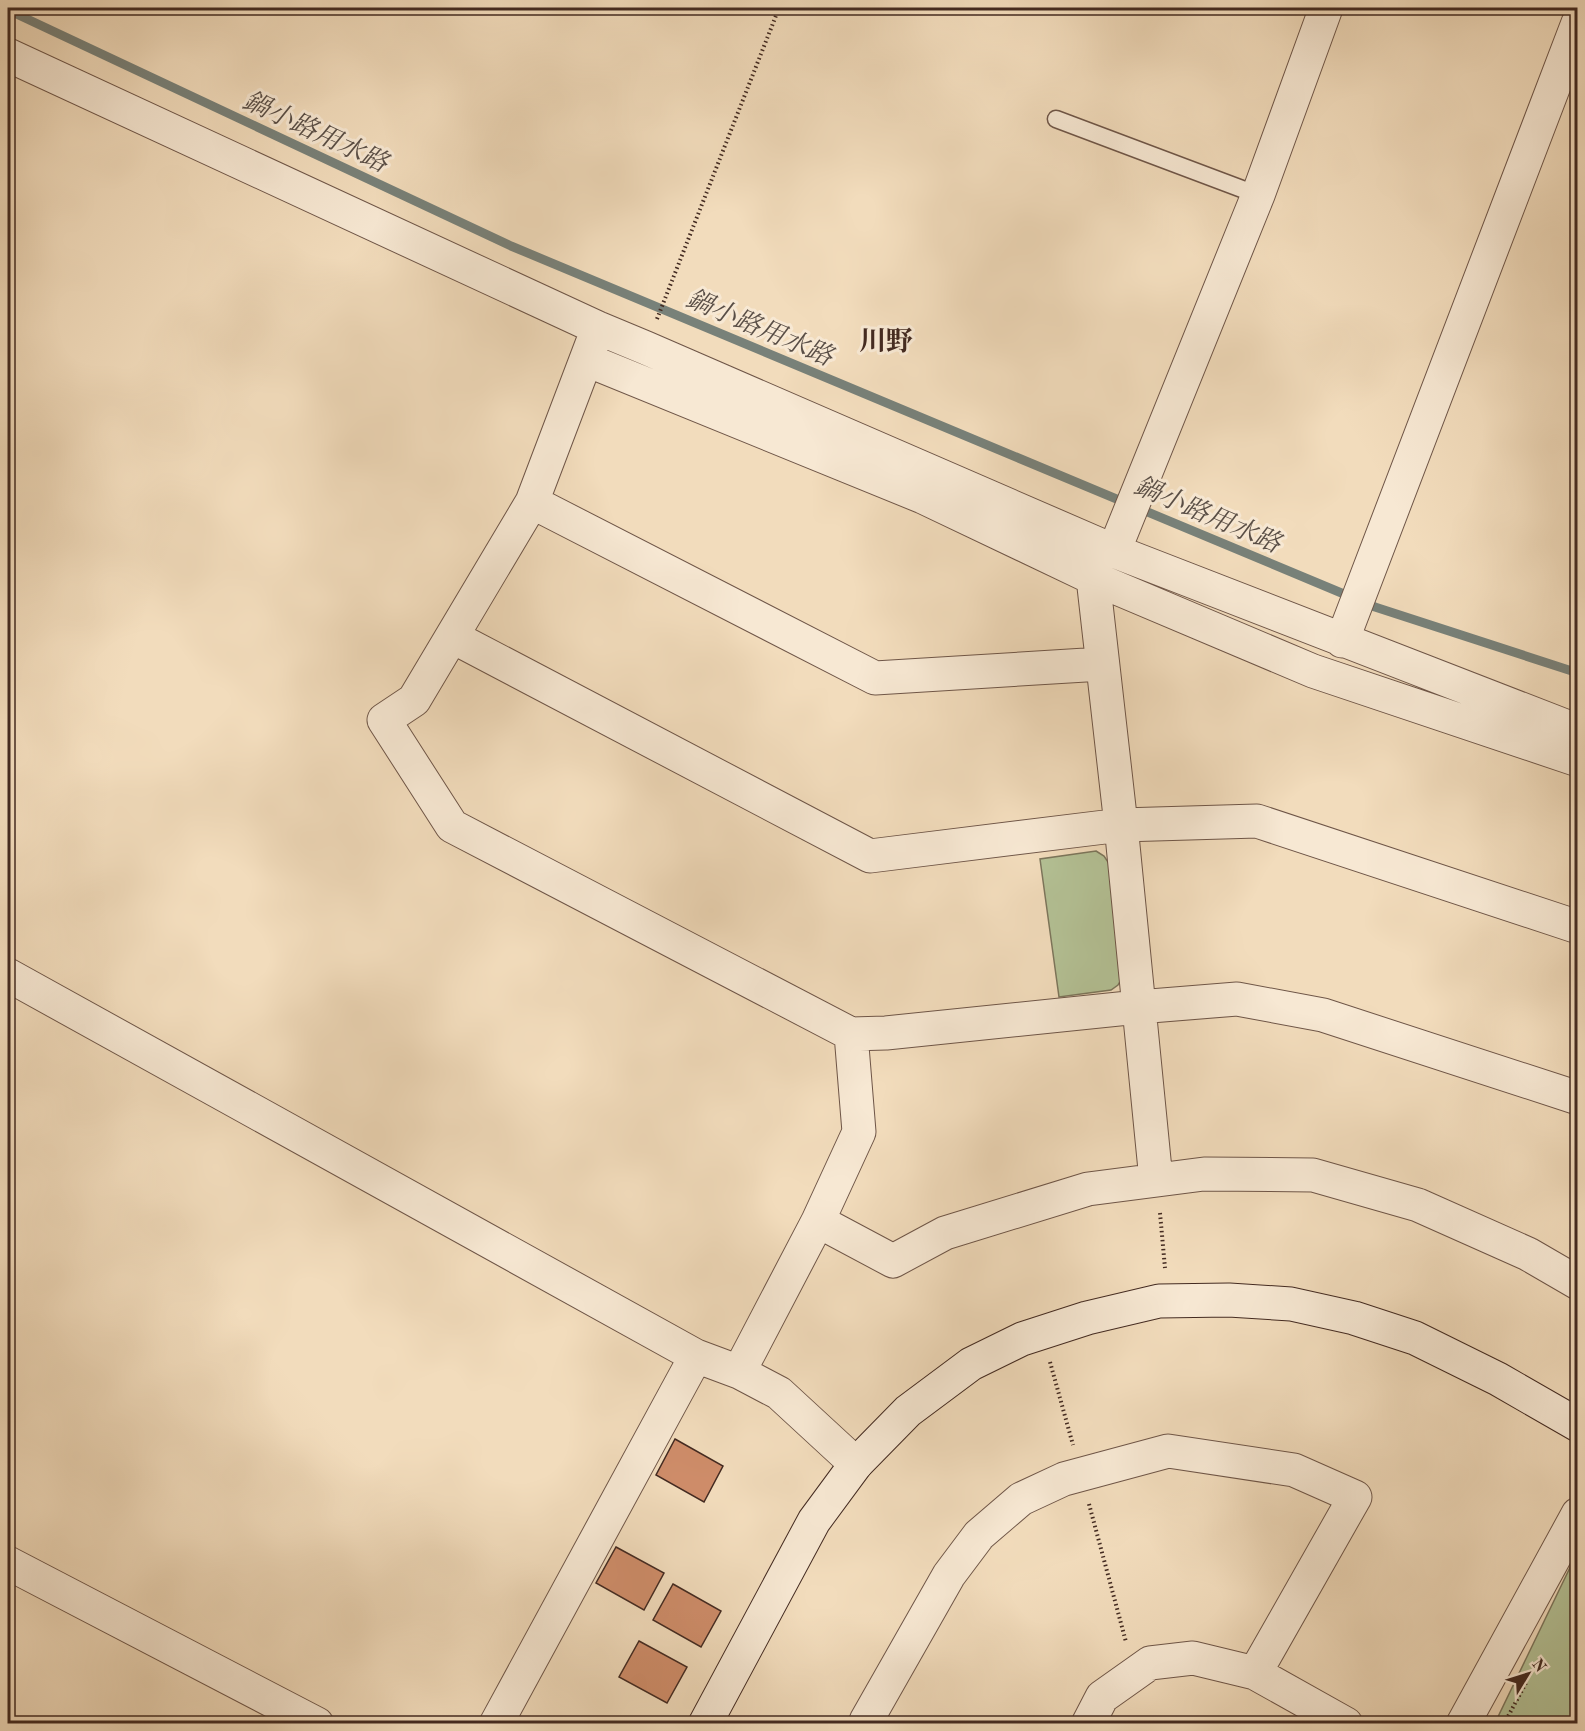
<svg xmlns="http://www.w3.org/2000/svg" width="1585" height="1731" viewBox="0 0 1585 1731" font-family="'Old Standard TT','Noto Serif JP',serif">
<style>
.green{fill:#b4c296;stroke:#7c765c;stroke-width:1.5}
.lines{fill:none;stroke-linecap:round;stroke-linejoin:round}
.stream{stroke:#788179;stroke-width:9}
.building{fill:#cf8d6a;stroke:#432a21;stroke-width:1.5}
.lane-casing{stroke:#6f5648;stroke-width:19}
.street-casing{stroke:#6f5648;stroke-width:35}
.secondary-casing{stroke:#432a21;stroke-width:35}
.path{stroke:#432a21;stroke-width:4;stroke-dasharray:1.5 3;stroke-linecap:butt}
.lane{stroke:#f7e8d3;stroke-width:16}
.street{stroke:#f7e8d3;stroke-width:33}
.secondary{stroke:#f7e8d3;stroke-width:33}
.labels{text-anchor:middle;stroke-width:6;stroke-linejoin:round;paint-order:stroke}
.water-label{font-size:26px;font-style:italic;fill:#594e46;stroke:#f7e8d3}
.quarter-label{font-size:27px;font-weight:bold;fill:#432a21;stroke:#f7e8d3}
</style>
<rect width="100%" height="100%" fill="#f2dcbc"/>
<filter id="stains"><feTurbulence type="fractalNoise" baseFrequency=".00333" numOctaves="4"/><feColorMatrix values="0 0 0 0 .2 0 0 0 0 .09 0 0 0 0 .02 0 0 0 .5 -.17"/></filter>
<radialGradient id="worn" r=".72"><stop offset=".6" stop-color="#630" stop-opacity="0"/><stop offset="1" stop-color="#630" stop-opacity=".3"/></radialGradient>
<path class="green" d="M1096 851 1104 856 1110 865 1123 977 1118 985 1111 990 1059 997 1040 859Z
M1577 1553V1723H1495Z"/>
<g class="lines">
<path class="stream" d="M8 10 511 246 1375 607 1578 673"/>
</g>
<path class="building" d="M675 1439 723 1466 704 1502 656 1475Z
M616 1547 664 1573 644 1610 596 1583Z
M673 1584 721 1611 701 1647 653 1620Z
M639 1641 687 1667 667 1703 619 1677Z"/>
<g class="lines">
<defs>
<path id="lane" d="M1056 119 1258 195"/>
<path id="street" d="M8 55 598 328 646 348 1114 551 1578 731
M598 328 532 502 414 700 384 720 452 826 851 1034
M587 360 923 497 1093 578
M532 502 875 678 1102 664
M1114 551 1258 195 1326 8
M453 637 870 856 1121 825 1257 821 1578 927
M1342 641 1578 23
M8 975 696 1356
M1156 1180 1121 825 1093 578 1313 671 1578 760
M818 1221 893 1261 945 1233 1088 1189 1204 1174 1313 1175 1418 1205 1528 1254 1578 1283
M739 1372 818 1221 859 1132 851 1034 886 1033 1138 1007 1237 999 1323 1015 1578 1098
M8 1563 317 1724
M496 1724 696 1356 739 1372 779 1393 856 1464
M870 1724 866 1721 949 1575 979 1535 1021 1499 1064 1479 1168 1451 1294 1470 1355 1497 1255 1673
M1088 1724 1102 1697 1150 1663 1193 1658 1255 1673 1346 1724
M1463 1724 1578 1514"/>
<path id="secondary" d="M705 1724 814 1521 856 1464 908 1411 971 1364 1022 1339 1087 1318 1159 1301 1229 1300 1291 1304 1354 1318 1415 1338 1498 1379 1578 1425"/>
</defs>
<use href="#lane" class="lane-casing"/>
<use href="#street" class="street-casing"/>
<use href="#secondary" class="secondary-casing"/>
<path class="path" d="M657 319 779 8
M1160 1213 1165 1268
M1050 1362 1073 1445
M1089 1504 1126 1642
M1504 1724 1527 1681"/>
<use href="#lane" class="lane"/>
<use href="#street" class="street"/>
<use href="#secondary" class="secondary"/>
</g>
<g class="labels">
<g class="water-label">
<text transform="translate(316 131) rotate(25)" y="9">鍋小路用水路</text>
<text transform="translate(760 327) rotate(23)" y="9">鍋小路用水路</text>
<text transform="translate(1208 514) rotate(23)" y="9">鍋小路用水路</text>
</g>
<g class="quarter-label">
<text x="886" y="350">川野</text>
</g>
</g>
<rect width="1585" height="1731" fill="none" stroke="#f2dcbc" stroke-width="30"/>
<rect x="9" y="9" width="1567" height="1713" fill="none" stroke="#432a21" stroke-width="3"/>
<rect x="15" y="15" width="1555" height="1701" fill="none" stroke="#432a21" stroke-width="1.5"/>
<g transform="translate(1528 1674) rotate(52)" stroke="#f7e8d3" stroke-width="4.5" paint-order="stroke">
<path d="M0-4.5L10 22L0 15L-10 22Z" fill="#432a21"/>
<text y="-9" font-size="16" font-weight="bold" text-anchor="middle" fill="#432a21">N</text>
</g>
<rect width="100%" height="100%" filter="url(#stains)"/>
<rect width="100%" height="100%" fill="url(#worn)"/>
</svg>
